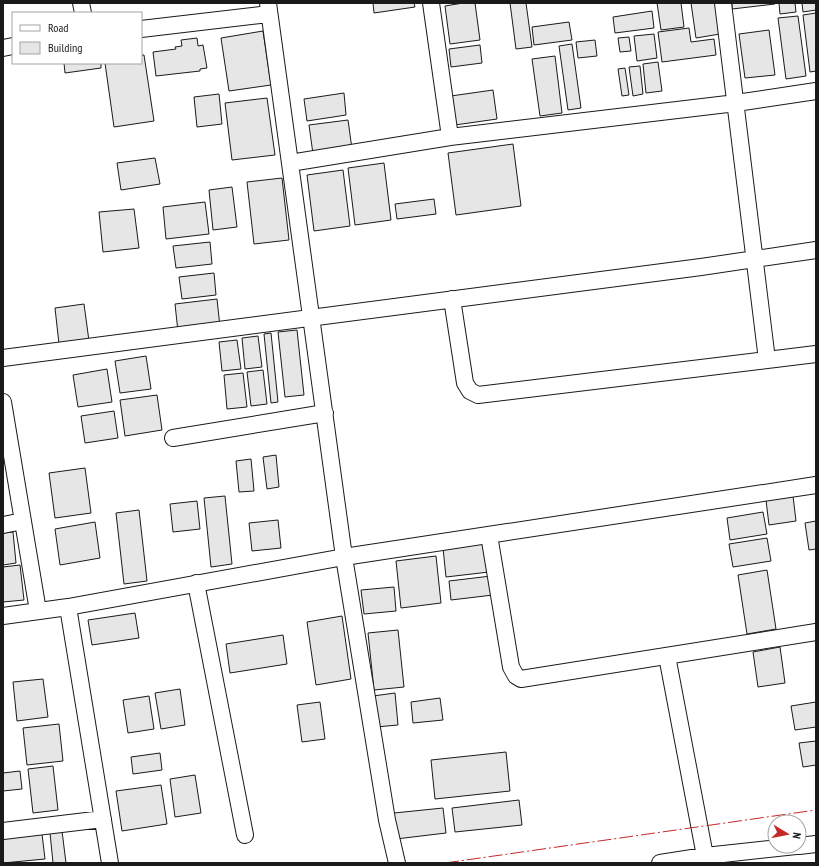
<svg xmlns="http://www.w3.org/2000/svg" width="819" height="866" viewBox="0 0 819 866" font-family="'PT Sans Narrow',sans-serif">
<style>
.building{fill:#e6e6e6;stroke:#1a1a1a}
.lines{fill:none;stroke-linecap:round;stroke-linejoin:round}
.minor-casing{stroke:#1a1a1a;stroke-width:18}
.minor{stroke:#fff;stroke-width:16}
.power{stroke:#c62828;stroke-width:1;stroke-dasharray:14 3 2 3;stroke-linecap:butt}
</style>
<rect width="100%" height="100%" fill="#fff"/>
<path class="building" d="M373 3H414L415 7 374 13Z
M463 3H475L480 40 450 44 445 6Z
M510 3H526L532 47 516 49Z
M657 3H681L684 27 661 30Z
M691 3H715L720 34 696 38Z
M732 3H775V4L732 9Z
M779 3H795L796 12 780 14Z
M802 3H816V10L803 12Z
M652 11 654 28 615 33 613 17Z
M816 13V71L810 72 803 15Z
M798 16 806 76 786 79 778 18Z
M569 22 572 40 534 45 532 27Z
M689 28 691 42 714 39 716 55 662 62 658 32Z
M769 30 775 75 745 78 739 34Z
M263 31 271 85 229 91 221 38Z
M654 34 657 58 637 61 634 36Z
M629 37 631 51 620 52 618 38Z
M197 38 198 46 203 45 207 68 200 69V71L156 76 153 52 176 49 175 47 182 46 181 40Z
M595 40 597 56 578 58 576 42Z
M572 44 581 108 568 110 559 46Z
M480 45 482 63 451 67 449 49Z
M141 55H144L154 121 114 127 105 63H141Z
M555 56 562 113 540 116 532 59Z
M658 62 662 91 646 93 643 64Z
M64 63H101V68L65 73Z
M640 66 643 94 633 96 629 67Z
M625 68 629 95 622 96 618 69Z
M493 90 497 119 455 125 451 96Z
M344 93 346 115 307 121 304 99Z
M219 94 222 124 197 127 194 97Z
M267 98 275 155 232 160 225 103Z
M348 120 352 149 313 154 309 125Z
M513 144 521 206 456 215 448 153Z
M155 158 160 184 121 190 117 163Z
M384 163 391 220 355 225 348 168Z
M343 170 350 226 314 231 307 175Z
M282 178 289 240 254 244 247 182Z
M232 187 237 227 213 230 209 190Z
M434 199 436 214 397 219 395 204Z
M205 202 209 234 166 239 163 207Z
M134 209 139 248 103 252 99 212Z
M210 242 212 264 176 268 173 246Z
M214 273 216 295 182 299 179 277Z
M217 299 220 327 178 332 175 304Z
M84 304 89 341 59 344 55 308Z
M297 330 304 395 285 397 278 332Z
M271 333 278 402 271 403 264 334Z
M258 336 262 367 245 369 242 338Z
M237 340 241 369 222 371 219 342Z
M146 356 151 389 120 393 115 361Z
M107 369 112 402 78 407 73 375Z
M263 370 267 404 251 406 247 372Z
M243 373 247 407 227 409 224 375Z
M157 395 162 430 125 436 120 400Z
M114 411 118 438 85 443 81 416Z
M276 455 279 487 267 489 263 457Z
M251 459 254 491 239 492 236 461Z
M85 468 91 513 55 518 49 473Z
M225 496 232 564 211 567 204 498Z
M793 496 796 521 769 525 766 500Z
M197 501 200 529 173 532 170 504Z
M139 510 147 581 124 584 116 513Z
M763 512 767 534 730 540 727 518Z
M278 520 281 548 252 551 249 523Z
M816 521V549L809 550 805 523Z
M95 522 100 558 60 565 55 529Z
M13 532 16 563 3 565V533Z
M767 538 771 561 733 567 729 544Z
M486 543 489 572 446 577 443 548Z
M436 556 441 603 401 608 396 561Z
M20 565 24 600 3 602V567Z
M767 570 776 629 747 634 738 575Z
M491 576 493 595 451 600 449 581Z
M394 587 396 611 364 614 361 590Z
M135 613 139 638 92 645 88 620Z
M342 616 351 679 316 685 307 622Z
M398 630 404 687 374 690 368 633Z
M283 635 287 664 230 673 226 644Z
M780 647 785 683 758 687 753 652Z
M43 679 48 717 17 721 13 682Z
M180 689 185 725 161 729 155 693Z
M395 693 398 725 376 727 373 696Z
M149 696 154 729 128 733 123 700Z
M440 698 443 720 413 723 411 702Z
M320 702 325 739 302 742 297 705Z
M816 702V727L795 730 791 706Z
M59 724 63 761 27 765 23 728Z
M816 741V765L803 767 799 743Z
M506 752 510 791 435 799 431 760Z
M160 753 162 770 133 774 131 757Z
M53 766 58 810 33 813 28 769Z
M20 771 22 789 3 791V773Z
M195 775 201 813 175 817 170 779Z
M161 785 167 824 122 831 116 791Z
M519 800 522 825 455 832 452 808Z
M443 808 446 833 396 839 394 813Z
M62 831 66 863H53L50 833Z
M42 834 45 859 3 863V838Z"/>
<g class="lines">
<defs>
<path id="minor" d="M81 3 83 13
M268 3 344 557 387 820 397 863
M431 3 450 137
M723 3 767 360 816 354
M141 29 269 14
M3 48 13 46
M290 163 450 137 736 103 816 91
M452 299 465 383 470 391 478 395 767 360
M3 358 701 267 816 250
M3 402 38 611
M173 438 325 413
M3 525 23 521
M489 535 511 667 516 676 521 679 816 632
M196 583 245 835
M68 607 110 863
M3 616 68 607 344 557 816 485
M667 656 705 856
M3 831 103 819
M799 846 816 844
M660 863 705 856 796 846"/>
</defs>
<use href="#minor" class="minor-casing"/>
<use href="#minor" class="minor"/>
<path class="power" d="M445 863 816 810"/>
</g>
<rect width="819" height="866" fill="none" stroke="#1a1a1a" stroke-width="8"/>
<rect x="12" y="12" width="130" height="52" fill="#ffffff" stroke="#a3a3a3"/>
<rect x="20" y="25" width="20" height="6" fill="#ffffff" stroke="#a3a3a3"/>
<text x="48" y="32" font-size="12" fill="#1a1a1a">Road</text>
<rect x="20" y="42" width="20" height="12" fill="#e6e6e6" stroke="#a3a3a3"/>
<text x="48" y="52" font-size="12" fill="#1a1a1a">Building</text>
<g transform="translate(787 834) rotate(100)"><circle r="19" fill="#ffffff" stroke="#a3a3a3"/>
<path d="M0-3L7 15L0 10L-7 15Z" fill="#c62828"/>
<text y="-6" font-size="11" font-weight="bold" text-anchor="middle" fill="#1a1a1a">N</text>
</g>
</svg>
